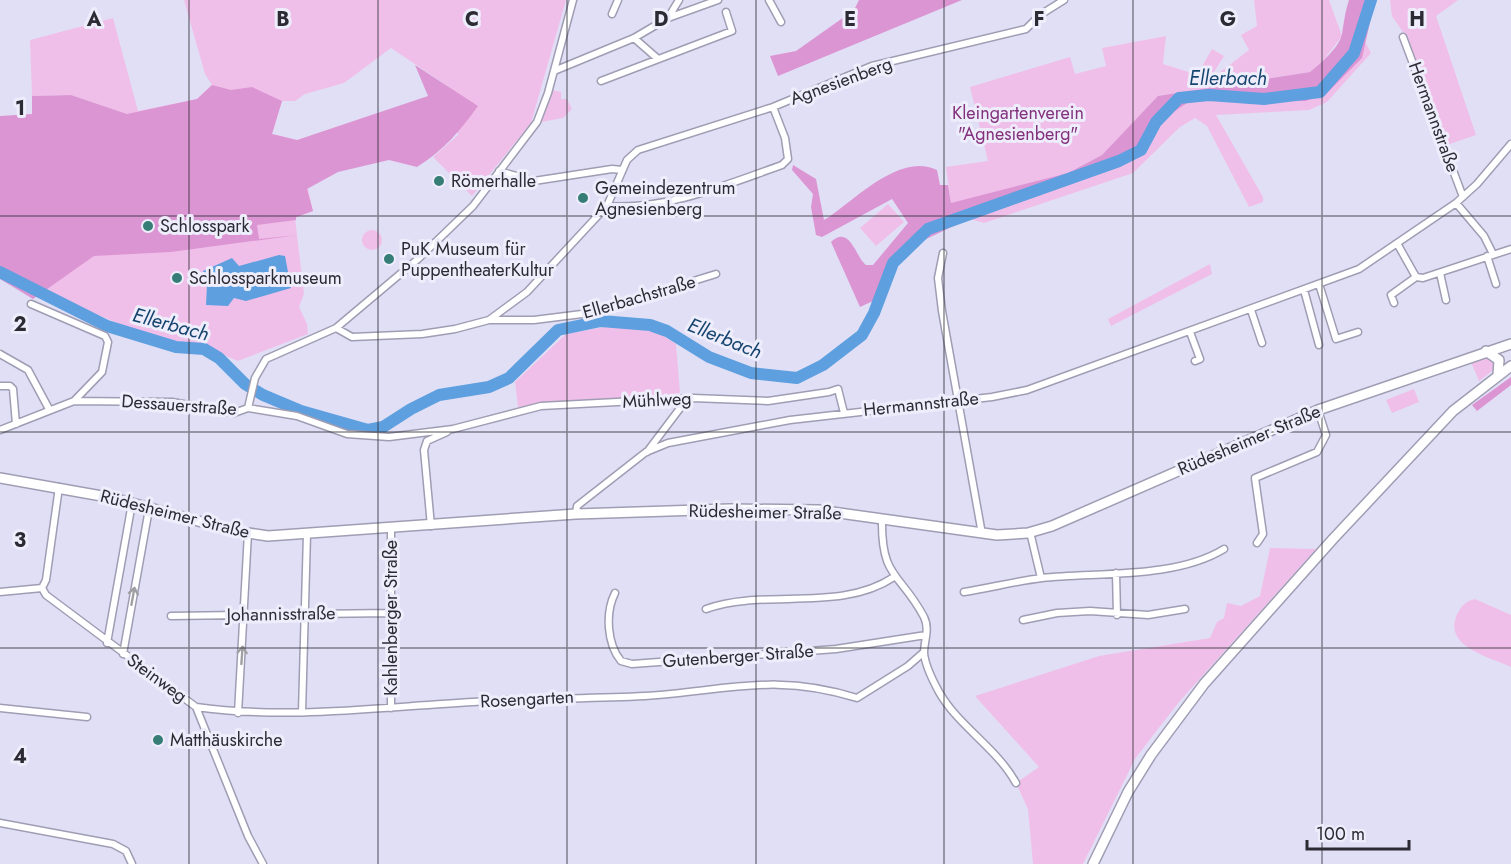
<svg xmlns="http://www.w3.org/2000/svg" width="1511" height="864" viewBox="0 0 1511 864" font-family="Jost,sans-serif">
<style>
.green{fill:#f0bfe9}
.forest{fill:#dc95d3}
.water{fill:#5d9fdf}
.lines{fill:none;stroke-linecap:round;stroke-linejoin:round}
.river{stroke:#5d9fdf;stroke-width:12}
.street-casing{stroke:#9f9db3;stroke-width:9}
.secondary-casing{stroke:#9f9db3;stroke-width:12}
.street{stroke:#fff;stroke-width:6}
.secondary{stroke:#fff;stroke-width:9}
.oneway{stroke:#a0a0a4}
.grid{fill:none;stroke:#2c2b34;stroke-width:1.5;stroke-opacity:0.55}
.poi-dot{fill:#367d77;stroke:#eeedfb;stroke-width:2}
.labels{text-anchor:middle;stroke-width:6;stroke-linejoin:round;paint-order:stroke}
.street-label{font-size:18px;fill:#2c2b34;stroke:#eeedfb}
.park-label{font-size:18px;fill:#83317c;stroke:#eeedfb}
.poi-label{font-size:18px;fill:#2c2b34;stroke:#eeedfb;text-anchor:start}
.water-label{font-size:20px;font-style:italic;fill:#15446e;stroke:#eeedfb}
.grid-label{font-size:20px;text-anchor:middle;font-weight:bold;fill:#2c2b34;stroke:#eeedfb;stroke-width:6;stroke-linejoin:round;paint-order:stroke}
</style>
<rect width="100%" height="100%" fill="#e1dff6"/>
<path class="green" d="M184 0H566L531 123 472 196 433 157 458 135 449 87 391 48 344 83 305 94 295 101H282L272 134 297 140 313 211 295 218 304 294 299 307 307 324 308 334 238 361 200 345 172 340 122 325 72 304 6 270 0 149 126 114 71 95 32 96 30 40 113 18 138 111 197 99 212 85 205 74Z
M1254 0H1329L1342 36 1323 61 1310 72 1159 96 1102 155 1068 173 951 204 946 167 988 161 970 87 1070 57 1075 74 1106 66 1102 48 1166 36 1163 64 1211 79 1249 50 1241 35 1257 26Z
M1390 0H1458L1436 16 1476 135 1447 145 1405 35 1392 16Z
M1364 40 1371 53 1327 102 1309 110 1216 115 1263 197V202L1249 207 1207 126 1195 118 1180 127 1133 173 984 223 970 219 1138 156 1167 115 1192 100 1230 101 1362 58Z
M1212 49 1224 56 1211 77 1200 70Z
M552 90 561 92V99H567L572 109 563 118 541 122Z
M888 204 904 222 876 246 860 228Z
M362 240a10 10 0 1 1 20 0a10 10 0 1 1-20 0Z
M1210 264 1212 274 1111 326 1108 319Z
M615 325 659 333 676 344 680 392 676 397 518 407 515 382 566 334Z
M1485 357 1494 360 1496 368 1479 381 1471 362Z
M1414 389 1419 402 1392 413 1386 400Z
M1270 548 1316 549 1179 702 1154 734 1135 759 1083 864H1033L1028 809 1016 783 1039 767 975 696 1099 656 1210 638 1217 622 1224 618 1227 603 1241 606 1260 596Z
M1475 599 1511 615V667C1489 657 1445 647 1456 617 1460 607 1465 601 1475 599Z"/>
<path class="forest" d="M859 0H962L778 76 770 56 796 51 854 10Z
M1349 0H1375L1362 58 1328 92 1306 101 1192 100 1167 116 1138 156 987 210 920 242 891 273 886 295 860 307 831 242C850 224 856 258 866 265H873L908 223 892 199 822 237 816 235 811 207 813 194 792 170 793 165 816 179 824 220C852 203 899 151 937 170L940 185H948L951 203 1068 173 1102 155 1158 96 1310 72C1321 63 1339 48 1342 34 1344 22 1345 12 1349 0Z
M415 65 478 106C460 131 443 151 417 167L389 160 338 172 307 189 313 211 296 217V220L257 225 259 239 298 235 171 252 94 256 33 299 0 279V116L32 114V96L71 95 127 114 197 99 212 85 231 90 252 87 282 101 272 134 297 140 428 96Z
M1511 377V385L1477 411 1472 405Z"/>
<path class="water" d="M279 255 285 256 291 288 246 301 234 298 228 306 206 305 207 285 203 271 232 258 239 266Z"/>
<g class="lines">
<path class="river" d="M0 272 107 326 176 347 204 349 219 358 245 384 263 395 301 411 368 430 383 427 411 409 439 395 489 387 509 378 558 330 601 321 650 325 667 331 709 357 751 373 797 378 823 365 862 335 874 313 893 263 928 229 1119 161 1141 150 1156 122 1179 98 1209 95 1264 99 1320 92 1354 53 1371 0"/>
<defs>
<path id="street" d="M769 0 781 22
M612 14 618 0
M668 18 718 0
M1403 37 1463 197
M634 38 658 59
M554 71 634 38 668 18 679 0
M601 81 732 31 726 12
M499 171 534 181 612 169 622 170
M1456 203 1484 236 1493 254
M607 206C668 210 725 185 782 165L788 159 785 138 773 107
M1398 245 1416 277 1423 278 1511 249
M943 253 938 278 942 311 982 534
M1487 256 1496 284
M1440 273 1446 300
M1319 284 1336 339 1358 332
M1304 290 1319 345
M1394 303 1391 295 1416 277
M31 304 105 336 108 342 102 372 74 401
M1251 310 1262 343
M490 320H534L590 313 716 274
M336 328 352 337 422 334 455 329 489 320 527 292 592 222 607 206 627 160 638 150 773 107 872 66 1026 29 1040 15 1064 0
M1190 332 1200 359 1195 361
M0 354 28 370 49 409
M0 386H10L13 389 16 424
M248 408 297 416 347 434 389 437 453 429 541 406 693 398 768 401 829 392 838 389 844 413
M248 408 255 378 266 359 336 328 418 259 473 206 537 122 548 93 573 0
M0 430 74 401 172 402 234 413 248 408
M647 452 681 407 684 398
M576 514 577 506 646 452 668 443 790 420 992 397 1027 390 1359 269 1456 203 1477 184 1511 144
M882 519C881 579 900 572 924 617 930 629 924 641 924 653 925 666 933 681 939 692 959 727 996 747 1016 783
M431 526 424 450 427 441 447 432
M391 529V708
M1030 532 1041 578
M1257 543 1263 534 1255 478 1317 452 1326 435 1318 410
M1116 573 1117 615
M42 588 46 595 196 707 248 836 263 864
M0 592 42 588 46 580 59 487
M964 592C990 588 1016 581 1042 578 1098 572 1175 579 1224 549
M615 593C605 613 607 644 621 661L632 664 836 649 926 635
M706 609C765 588 840 613 894 577
M171 616 391 613
M1023 620 1057 613 1090 611 1148 615 1185 609
M107 643 132 503
M123 654 149 509
M196 707C287 720 381 707 473 702 530 698 588 699 645 696 726 691 775 672 857 698L908 666 924 652
M0 708 87 717
M302 712 307 534
M238 713 248 533
M0 823 113 844 126 851 132 864"/>
<path id="secondary" d="M1486 351 1499 360 1498 375
M0 478 113 498 235 531 268 536 576 514 730 509 818 510 997 535 1028 533 1052 526 1318 410 1511 344
M1093 864 1128 792 1151 755 1204 684 1333 539 1453 411 1511 366"/>
</defs>
<use href="#street" class="street-casing"/>
<use href="#secondary" class="secondary-casing"/>
<use href="#street" class="street"/>
<use href="#secondary" class="secondary"/>
</g>
<defs><path id="oneway-shaft" d="M-6 0H5M1.5-3L5.5 0L1.5 3" fill="none" stroke-width="1.6" stroke-linecap="round" stroke-linejoin="round" transform="scale(1.5)"/></defs>
<g class="oneway">
<use href="#oneway-shaft" transform="translate(133 596) rotate(-80)"/>
<use href="#oneway-shaft" transform="translate(242 655) rotate(-86)"/>
</g>
<path class="grid" d="M189 0V864M378 0V864M567 0V864M756 0V864M944 0V864M1133 0V864M1322 0V864M0 216H1511M0 432H1511M0 648H1511"/>
<g class="poi-dot">
<circle cx="439" cy="181" r="6"/>
<circle cx="583" cy="198" r="6"/>
<circle cx="148" cy="226" r="6"/>
<circle cx="389" cy="259" r="6"/>
<circle cx="177" cy="278" r="6"/>
<circle cx="158" cy="740" r="6"/>
</g>
<g class="labels">
<g class="street-label">
<text transform="translate(841 81) rotate(-20)" y="6">Agnesienberg</text>
<text transform="translate(1434 117) rotate(70)" y="6">Hermannstraße</text>
<text transform="translate(639 297) rotate(-16)" y="6">Ellerbachstraße</text>
<text transform="translate(657 400) rotate(-3)" y="6">Mühlweg</text>
<text transform="translate(921 404) rotate(-6)" y="6">Hermannstraße</text>
<text transform="translate(179 405) rotate(4)" y="6">Dessauerstraße</text>
<text transform="translate(1249 440) rotate(-23)" y="6">Rüdesheimer Straße</text>
<text transform="translate(765 512) rotate(1)" y="6">Rüdesheimer Straße</text>
<text transform="translate(175 514) rotate(14)" y="6">Rüdesheimer Straße</text>
<text transform="translate(281 614) rotate(-1)" y="6">Johannisstraße</text>
<text transform="translate(391 618) rotate(-90)" y="6">Kahlenberger Straße</text>
<text transform="translate(738 656) rotate(-4)" y="6">Gutenberger Straße</text>
<text transform="translate(157 678) rotate(36)" y="6">Steinweg</text>
<text transform="translate(527 699) rotate(-3)" y="6">Rosengarten</text>
</g>
<g class="park-label">
<text x="1018" y="119">Kleingartenverein<tspan x="1018" dy="21">"Agnesienberg"</tspan></text>
</g>
<g class="poi-label">
<text x="451" y="187">Römerhalle</text>
<text x="595" y="194">Gemeindezentrum<tspan x="595" dy="21">Agnesienberg</tspan></text>
<text x="160" y="232">Schlosspark</text>
<text x="401" y="255">PuK Museum für<tspan x="401" dy="21">PuppentheaterKultur</tspan></text>
<text x="189" y="284">Schlossparkmuseum</text>
<text x="170" y="746">Matthäuskirche</text>
</g>
<g class="water-label">
<text x="1228" y="85">Ellerbach</text>
<text transform="translate(171 324) rotate(15)" y="7">Ellerbach</text>
<text transform="translate(725 338) rotate(22)" y="7">Ellerbach</text>
</g>
</g>
<g class="grid-label">
<text x="94" y="26">A</text>
<text x="283" y="26">B</text>
<text x="472" y="26">C</text>
<text x="661" y="26">D</text>
<text x="850" y="26">E</text>
<text x="1039" y="26">F</text>
<text x="1228" y="26">G</text>
<text x="1417" y="26">H</text>
<text x="20" y="115">1</text>
<text x="20" y="331">2</text>
<text x="20" y="547">3</text>
<text x="20" y="763">4</text>
</g>
<path d="M1307 840v9h102v-9" fill="none" stroke="#2c2b34" stroke-width="3"/>
<text x="1316" y="840" font-size="18" fill="#2c2b34" stroke="#eeedfb" stroke-width="4.5" paint-order="stroke">100 m</text>
</svg>
